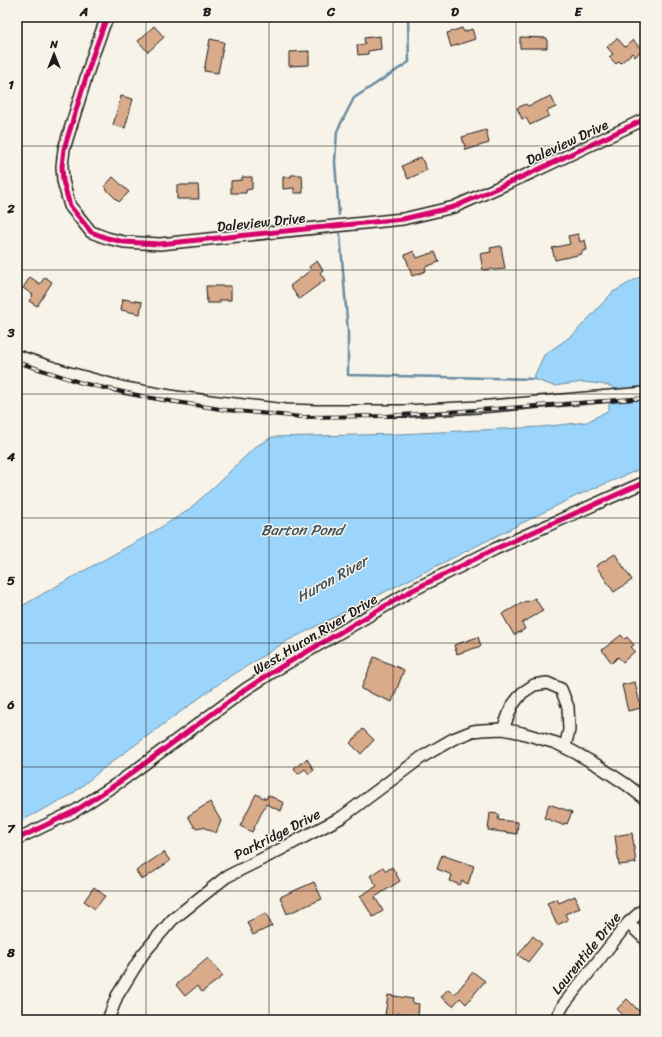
<svg xmlns="http://www.w3.org/2000/svg" width="662" height="1037" viewBox="0 0 662 1037" font-family="Sriracha,sans-serif">
<style>
.water{fill:#9bd5fb;stroke:#688ba2}
.lines{fill:none;stroke-linecap:round;stroke-linejoin:round}
.stream{stroke:#688ba2;stroke-width:2.5}
.building{fill:#daab8b;stroke:#1c1c1c}
.minor-casing{stroke:#1c1c1c;stroke-width:14}
.minor{stroke:#f7f3e8;stroke-width:11}
.rail-casing{stroke:#1c1c1c;stroke-width:4}
.rail{stroke:#f7f3e8;stroke-width:2.5;stroke-dasharray:8;stroke-linecap:butt}
.cycleway-casing{stroke:#f7f3e8;stroke-width:8}
.cycleway{stroke:#d6006c;stroke-width:5}
.grid{fill:none;stroke:#1c1c1c;stroke-width:1;stroke-opacity:0.55}
.labels{text-anchor:middle;stroke-width:3;stroke-linejoin:round;paint-order:stroke}
.street-label{font-size:14px;fill:#1c1c1c;stroke:#f7f3e8}
.water-label{font-size:15px;font-style:italic;fill:#42545f;stroke:#f7f3e8}
.neatline{fill:none;stroke:#1c1c1c;stroke-width:1.5}
.grid-label{font-size:13px;text-anchor:middle;font-weight:bold;fill:#1c1c1c}
</style>
<rect width="100%" height="100%" fill="#f7f3e8"/>
<filter id="ink" filterUnits="userSpaceOnUse"><feTurbulence type="fractalNoise" baseFrequency=".025" numOctaves="2"/><feDisplacementMap in="SourceGraphic" scale="8" xChannelSelector="R" yChannelSelector="G"/><feConvolveMatrix kernelMatrix="1 2 1 2 8 2 1 2 1" color-interpolation-filters="sRGB"/></filter>
<g filter="url(#ink)">
<path class="water" d="M645 274V467L576 496 287 641 220 683 105 767 71 795 17 823V609L53 588 145 537 187 511 217 484 255 447 272 437 400 434 541 427 587 422 609 410V405L614 387 601 384 583 382 554 386 533 379 544 355 574 334 613 292Z"/>
<g class="lines">
<path class="stream" d="M339 215 335 162 337 131 354 98 409 62 408 17
M340 234 348 332V375L534 379"/>
</g>
<path class="building" d="M154 26 164 37 148 52 138 41Z
M462 28 464 32 472 29 475 39 451 47 447 33Z
M380 36 381 49 368 51V54L358 55 357 45 365 44 364 38Z
M520 37 547 38V48H520Z
M617 38 625 47 633 40 642 50 635 57 632 53 621 63 619 61 616 64 609 57 613 54 607 47Z
M210 39 224 42 218 73 204 71Z
M309 51V65L289 66V52Z
M121 96 133 99 125 128 113 125Z
M551 96 556 107 547 111 549 116 530 125 526 118 522 119 517 108 526 104 528 106Z
M486 130 489 143 466 150 462 137Z
M421 157 427 170 408 179 402 166Z
M291 175H302L303 193H294V188L283 189V177H291Z
M113 177 129 192 119 202 104 187Z
M242 177H252V189L246 190V193H231V181L242 180Z
M177 185H198L199 199H177Z
M578 234 580 242 585 240 587 250 582 251V254L555 260 552 248 570 244 568 236Z
M501 246 505 269 494 270 493 269 483 270 480 254 491 252 490 248Z
M414 251 417 258 435 252 439 262 425 267 426 271 412 276 405 255Z
M317 261 323 270 320 273 325 280 299 299 290 286 311 270 309 267Z
M30 277 40 284 45 277 52 282 37 306 29 301 33 295 23 288Z
M206 286H231V300H220V303H207Z
M123 299 142 302 140 314 121 310Z
M615 554 632 580 614 592 596 566Z
M535 598 543 611 522 623 525 629 514 635 502 614 526 601 527 602Z
M621 635 625 639 627 637 634 645 631 647 635 651 623 662 618 657 612 663 602 650Z
M478 637 481 646 457 654 454 645Z
M374 657 404 670 392 702 361 689Z
M635 682 641 708 628 711 622 685Z
M363 729 374 740 361 754 350 743Z
M307 759 314 770 309 774 305 769 298 774 294 768Z
M256 794 266 799 268 795 284 803 281 811 266 804 252 832 240 826Z
M210 802 221 821 216 833 203 827 195 828 188 816Z
M549 804 572 812 567 824 564 823 563 825 544 818Z
M490 813 499 814 498 820 518 822 517 834 488 830Z
M632 833 636 863 619 865 615 836Z
M164 852 170 861 142 880 136 871Z
M442 855 474 866 468 884 462 881 460 885 450 881 452 875 437 869Z
M383 867 386 871 392 867 400 881 375 897 383 911 373 917 360 896 377 886 370 876Z
M314 882 322 899 287 914 280 897Z
M94 887 105 896 95 909 84 901Z
M575 896 580 908 565 914 568 920 557 925 547 903 557 899 559 903Z
M266 913 272 926 253 935 247 922Z
M533 936 542 944 528 962 518 955Z
M208 958 223 976 202 992 197 986 185 996 176 985Z
M473 972 485 981 466 1004 460 998 453 1006 441 997 448 989 455 994Z
M388 995 413 999 412 1003 419 1004 418 1016 398 1013 397 1017 385 1015Z
M627 999 645 1017V1020H628L617 1009Z"/>
<g class="lines">
<defs>
<path id="minor" d="M108 17 104 25 93 55 64 149 62 166 63 181 70 206 91 232 107 238 124 242 160 244 403 219 454 207 533 172 645 119
M17 356 66 372 125 388 176 397 286 410 317 411H406L478 407 645 393
M503 729 512 706 522 693 534 685 547 683 561 689 568 707 569 730 565 747
M17 839 75 811 121 781 246 689 279 668 411 591 495 549 645 482
M628 923 645 939
M108 1020 117 996 143 954 172 920 226 877 268 856 342 817 422 757 453 739 473 731 482 730 503 729 522 733 556 743 574 752 597 765 627 785 645 799
M555 1020 564 1004 628 923 645 908"/>
</defs>
<use href="#minor" class="minor-casing"/>
<use href="#minor" class="minor"/>
<defs>
<path id="rail" d="M17 362 82 383 146 397 226 410 302 417 385 416 523 407 645 398"/>
</defs>
<use href="#rail" class="rail-casing"/>
<use href="#rail" class="rail"/>
<defs>
<path id="cycleway" d="M108 17 104 25 93 55 64 149 62 166 63 181 70 206 91 232 107 238 124 242 160 244 403 219 454 207 533 172 645 119
M17 839 75 811 121 781 246 689 279 668 411 591 495 549 645 482"/>
</defs>
<use href="#cycleway" class="cycleway-casing"/>
<use href="#cycleway" class="cycleway"/>
</g>
</g>
<path class="grid" d="M146 17V1020M269 17V1020M393 17V1020M516 17V1020M17 146H645M17 270H645M17 394H645M17 518H645M17 643H645M17 767H645M17 891H645"/>
<g class="labels">
<g class="street-label">
<text transform="translate(567 142) rotate(-25)" y="5">Daleview Drive</text>
<text transform="translate(261 222) rotate(-6)" y="5">Daleview Drive</text>
<text transform="translate(315 634) rotate(-31)" y="5">West Huron River Drive</text>
<text transform="translate(277 834) rotate(-27)" y="5">Parkridge Drive</text>
<text transform="translate(586 953) rotate(-51)" y="5">Laurentide Drive</text>
</g>
<g class="water-label">
<text x="302" y="535">Barton Pond</text>
<text transform="translate(332 579) rotate(-29)" y="5">Huron River</text>
</g>
</g>
<rect width="662" height="1037" fill="none" stroke="#f7f3e8" stroke-width="44"/>
<g transform="translate(54 54)" stroke="#f7f3e8" stroke-width="3" paint-order="stroke">
<path d="M0-3L7 15L0 10L-7 15Z" fill="#1c1c1c"/>
<text y="-6" font-size="11" font-weight="bold" text-anchor="middle" fill="#1c1c1c">N</text>
</g>
<rect x="22" y="22" width="618" height="993" class="neatline"/>
<g class="grid-label">
<text x="84" y="16">A</text>
<text x="207" y="16">B</text>
<text x="331" y="16">C</text>
<text x="455" y="16">D</text>
<text x="578" y="16">E</text>
<text x="11" y="89">1</text>
<text x="11" y="213">2</text>
<text x="11" y="337">3</text>
<text x="11" y="461">4</text>
<text x="11" y="585">5</text>
<text x="11" y="709">6</text>
<text x="11" y="833">7</text>
<text x="11" y="957">8</text>
</g>
</svg>
